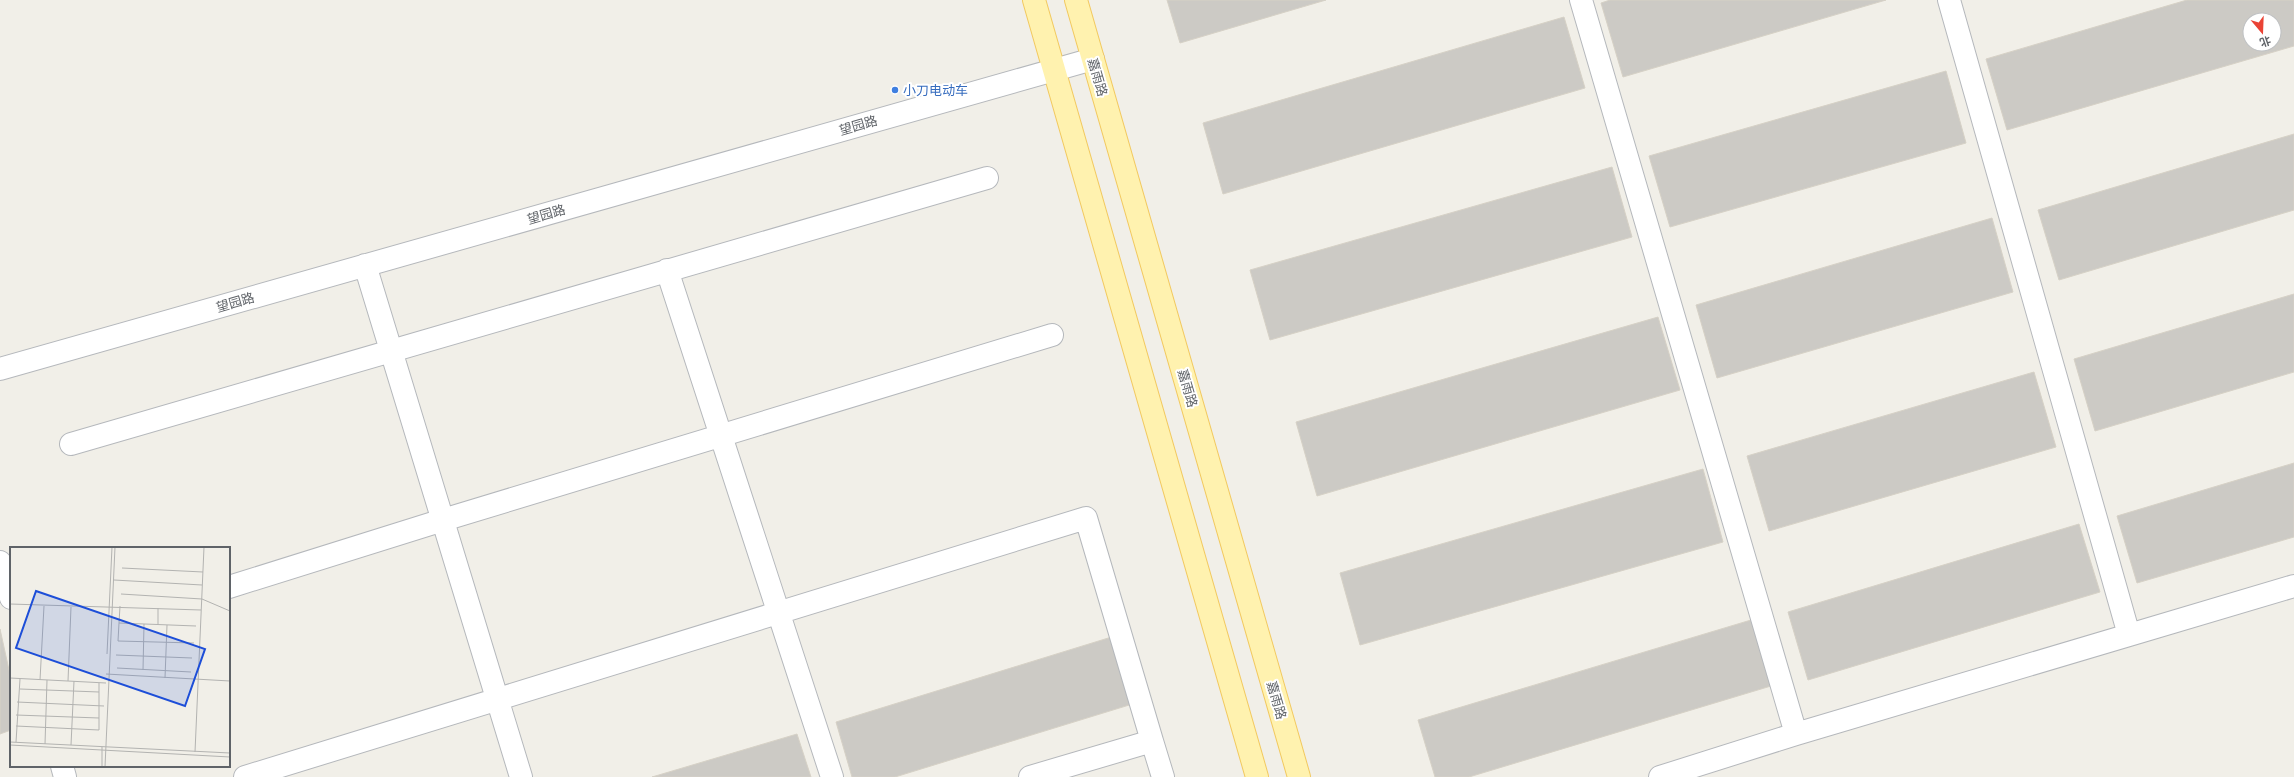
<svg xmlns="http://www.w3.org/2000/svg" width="2294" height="777" viewBox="0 0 2294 777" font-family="'Sofia Sans Condensed','Noto Sans SC',sans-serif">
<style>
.building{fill:#cccac5;stroke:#d6d1c6;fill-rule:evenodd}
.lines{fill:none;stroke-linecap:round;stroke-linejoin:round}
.minor-casing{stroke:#b5b8bc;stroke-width:24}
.major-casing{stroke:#f2c960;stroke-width:24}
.minor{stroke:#fff;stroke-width:22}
.major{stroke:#fff2af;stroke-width:22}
.shop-dot{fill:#3f7fe0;stroke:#fff;stroke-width:1.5}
.labels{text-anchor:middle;stroke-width:4;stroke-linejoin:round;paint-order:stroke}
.street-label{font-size:13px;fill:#5f6368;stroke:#fff}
.shop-label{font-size:13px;fill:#366cbe;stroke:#fff;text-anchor:start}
.inset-road{fill:none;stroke:#b3b3b1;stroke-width:1}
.view{fill:#1d4ed8;fill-opacity:0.15;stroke:#1d4ed8;stroke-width:2}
.inset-edge{fill:none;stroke:#5f6368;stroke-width:2}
</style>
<rect width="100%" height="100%" fill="#f1efe8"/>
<path class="building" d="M1167 0H1326L1180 43Z
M1610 0H1886L1623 77 1601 3Z
M2187 0H2294V46L2007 130 1986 59ZM2250 20H2274V44H2250Z
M1564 17 1585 88 1223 194 1203 123Z
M1946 71 1966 143 1670 227 1649 156Z
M2294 134V210L2059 280 2038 210Z
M1612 167 1632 237 1270 340 1250 270Z
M1992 218 2013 292 1717 378 1696 305Z
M2294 294V372L2095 431 2074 359Z
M1658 317 1680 390 1317 496 1296 422Z
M2034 372 2056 447 1769 531 1747 456Z
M2294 463V537L2137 583 2117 516Z
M1703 469 1723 542 1360 645 1340 573Z
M2079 524 2100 592 1808 680 1788 612Z
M1751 620 1771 686 1469 777H1435L1418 720Z
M0 629 11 679V730L0 734Z
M1118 635 1139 702 895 777H852L836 722Z
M797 734 811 777H652Z"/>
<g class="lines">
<defs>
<path id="minor" d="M1581 0 1796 734
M1949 0 2129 635
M365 265 521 777
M667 270 832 777
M0 369 1093 59
M71 444 987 178
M0 562 11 598
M229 587 443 520 1052 335
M62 766 65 777
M245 777 1086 518 1152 741
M1030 777 1152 741 1163 777
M1660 777 1796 734 2294 586"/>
<path id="major" d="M1034 0 1257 777
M1076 0 1299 777"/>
</defs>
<use href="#minor" class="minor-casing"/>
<use href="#major" class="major-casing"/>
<use href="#minor" class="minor"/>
<use href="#major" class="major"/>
</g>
<circle class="shop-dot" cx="895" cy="90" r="4"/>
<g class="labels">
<g class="street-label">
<text transform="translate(1098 77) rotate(74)" y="5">嘉雨路</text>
<text transform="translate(858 125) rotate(-16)" y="5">望园路</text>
<text transform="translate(546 214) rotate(-16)" y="5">望园路</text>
<text transform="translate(235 302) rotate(-16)" y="5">望园路</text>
<text transform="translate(1188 388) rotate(74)" y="5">嘉雨路</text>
<text transform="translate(1277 700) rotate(74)" y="5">嘉雨路</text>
</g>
<g class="shop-label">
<text x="903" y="95">小刀电动车</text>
</g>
</g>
<g transform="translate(10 547)">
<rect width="220" height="220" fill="#f1efe8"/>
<path class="inset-road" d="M112 21 193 25M104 33 192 38M111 47 192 52 220 64M0 57 191 63M110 59 109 76 186 79M109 76 108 94 184 96M148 77V61M97 107 102 0M106 108 182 111M107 121 181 125M133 123 134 77M96 127 220 134M0 131 96 136M155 131 157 78M30 133 34 59M58 134 61 60M10 142 89 145M7 155 94 159M6 168 89 171M6 179 89 183V136M0 195 220 206M6 195 10 132M35 197 37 133M0 198 220 210M61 198 64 134M185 205 194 0M92 220V200M95 220 105 0"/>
<path class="view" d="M26 44 195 102 175 159 6 101Z"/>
<rect width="220" height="220" class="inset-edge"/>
</g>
<g transform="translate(2262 32) rotate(161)"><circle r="19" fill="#ffffff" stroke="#bfc1c3"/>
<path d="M0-3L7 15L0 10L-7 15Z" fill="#ea4335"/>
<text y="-6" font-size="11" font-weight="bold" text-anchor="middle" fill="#5f6368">北</text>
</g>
</svg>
